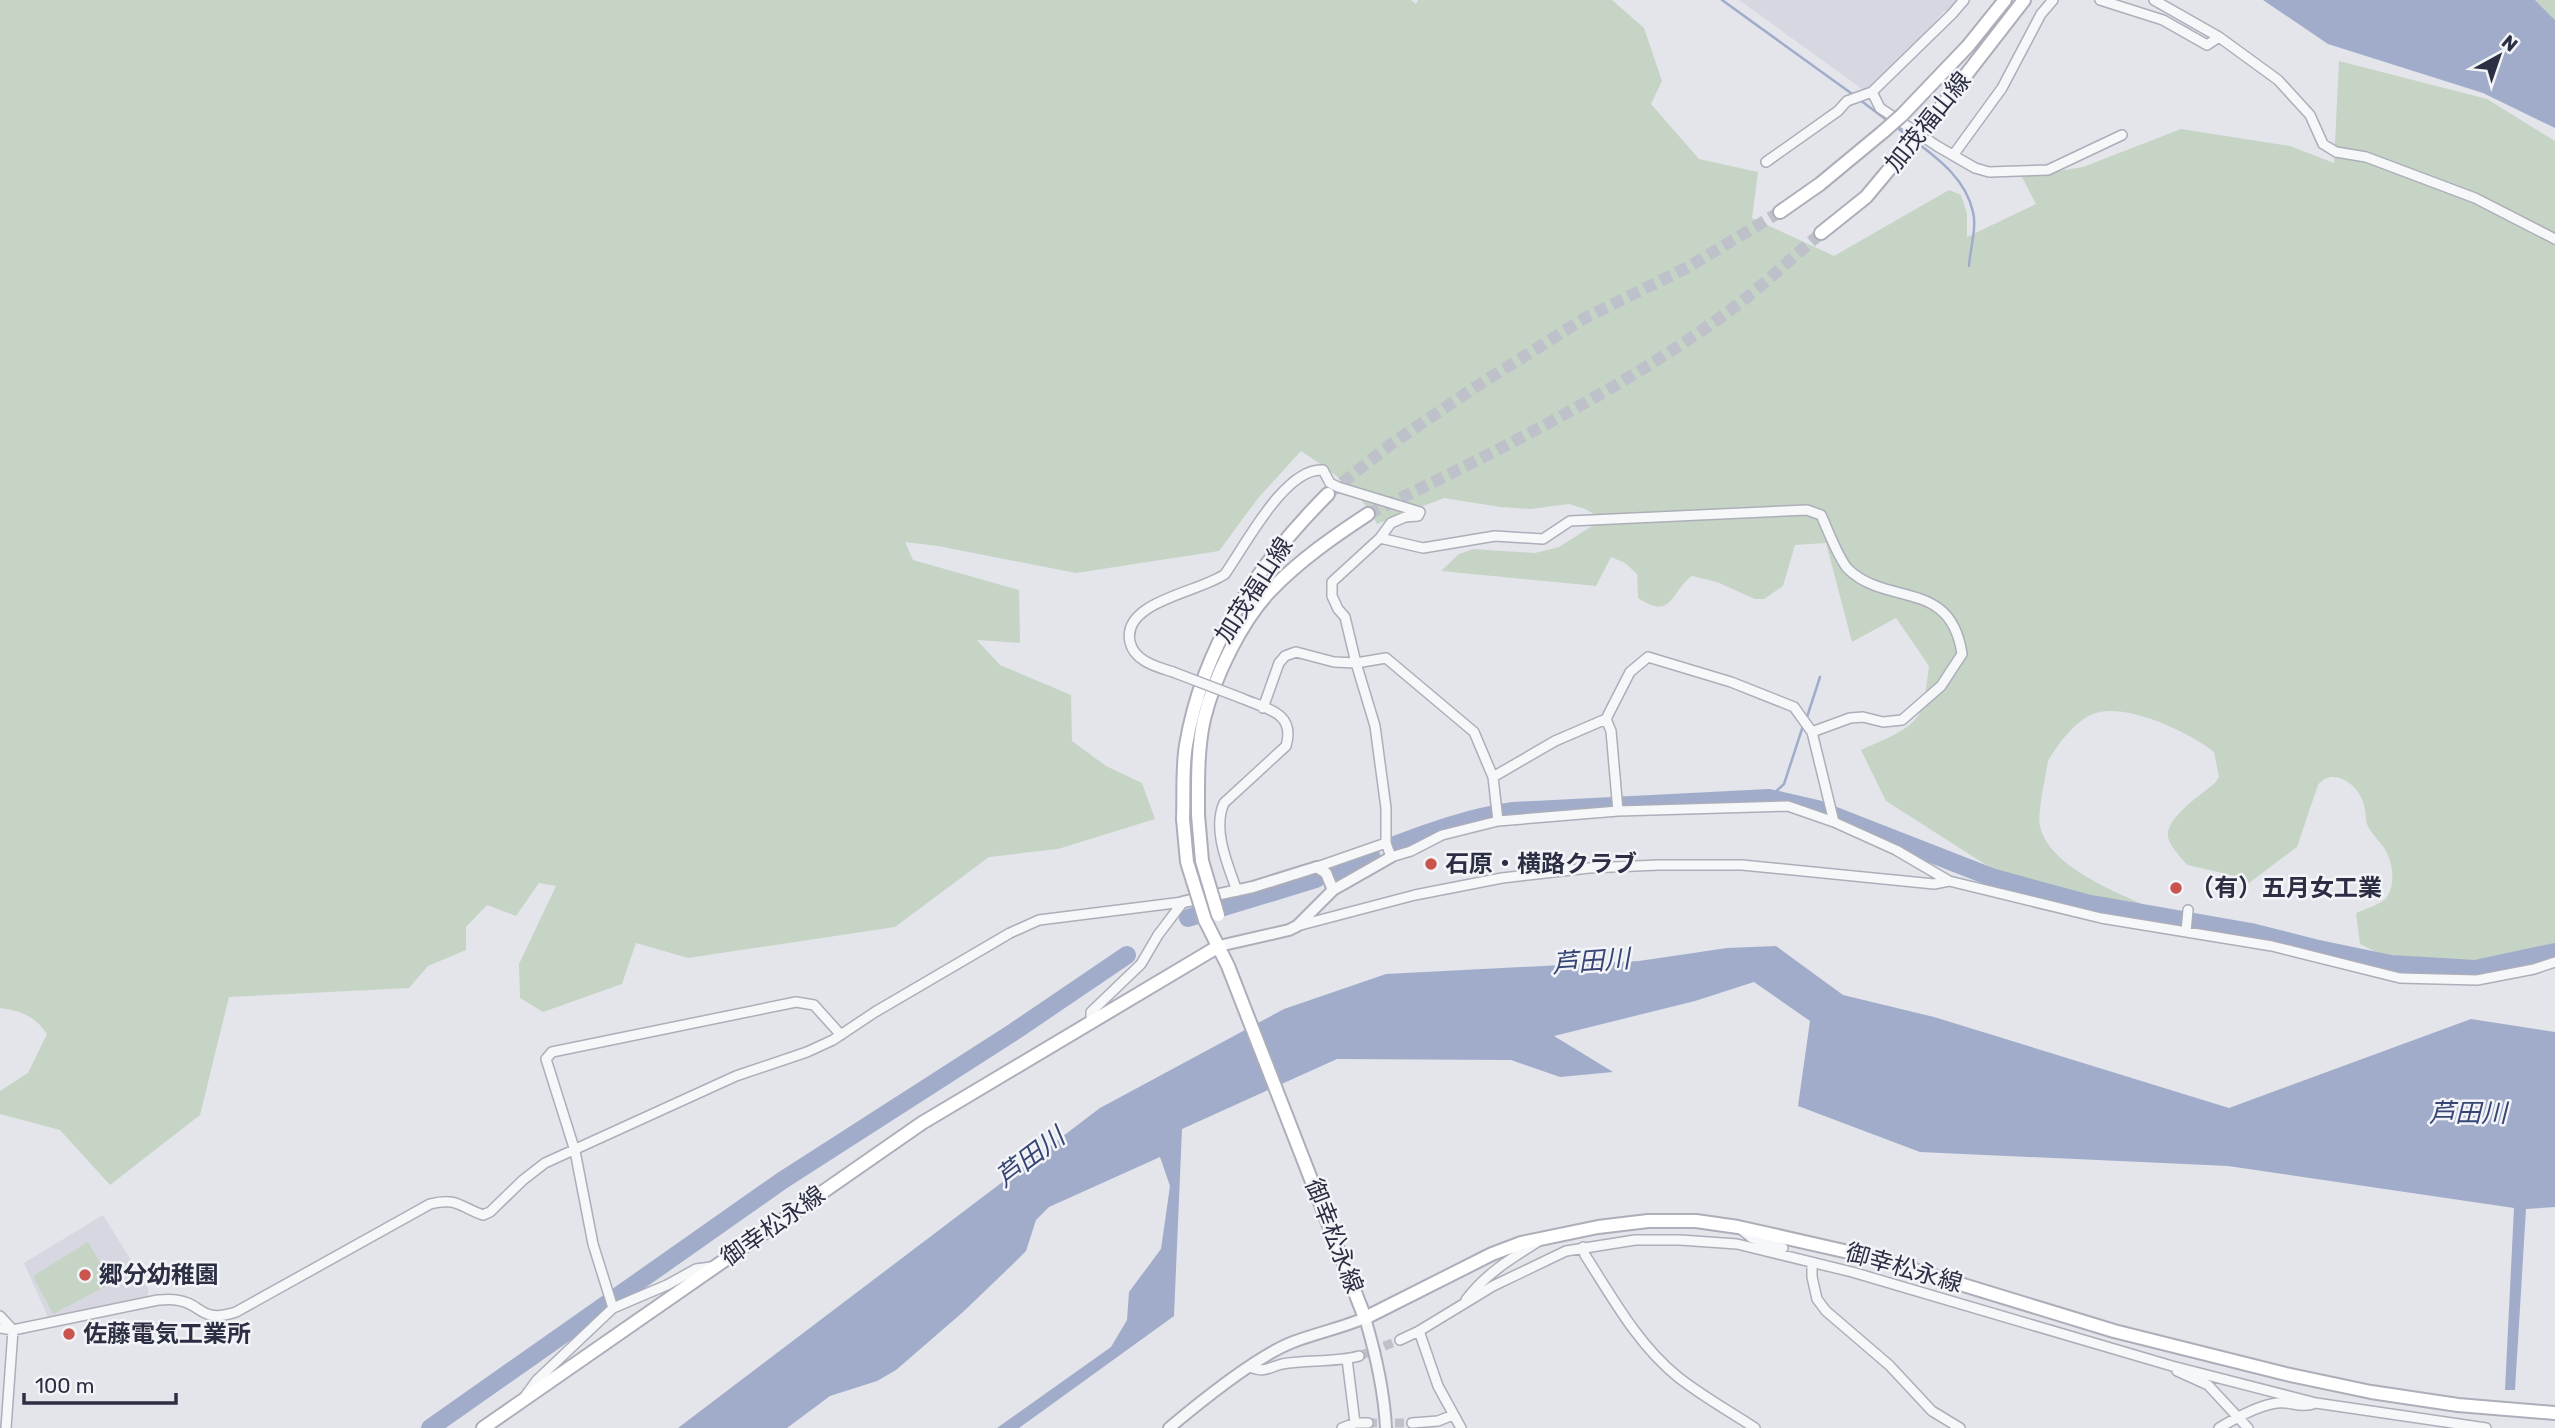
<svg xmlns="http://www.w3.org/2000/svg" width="2555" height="1428" viewBox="0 0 2555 1428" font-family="Rubik,'Noto Sans JP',sans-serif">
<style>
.built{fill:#d6d7e0}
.green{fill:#c6d4c5}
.water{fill:#a0acc9}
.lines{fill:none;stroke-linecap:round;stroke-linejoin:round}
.stream{stroke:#a0acc9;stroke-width:2.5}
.river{stroke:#a0acc9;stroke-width:18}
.minor-tunnel{stroke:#bec1c9;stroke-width:9;stroke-dasharray:9 4.5;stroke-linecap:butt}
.secondary-tunnel{stroke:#bec1c9;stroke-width:12;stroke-dasharray:12 6;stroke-linecap:butt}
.minor-casing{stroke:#acaeb9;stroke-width:12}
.tertiary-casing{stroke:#acaeb9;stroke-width:14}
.secondary-casing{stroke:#acaeb9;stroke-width:16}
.minor{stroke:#f6f7f9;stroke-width:9}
.tertiary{stroke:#f6f7f9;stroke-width:10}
.secondary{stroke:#fff;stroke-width:12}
.minor-bridge-casing{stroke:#acaeb9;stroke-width:12;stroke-linecap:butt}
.secondary-bridge-casing{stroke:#acaeb9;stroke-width:16;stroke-linecap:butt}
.minor-bridge{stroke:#f6f7f9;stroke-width:9}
.secondary-bridge{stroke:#fff;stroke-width:12}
.poi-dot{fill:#ca554f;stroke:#f3f4f8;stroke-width:2.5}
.labels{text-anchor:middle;stroke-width:5;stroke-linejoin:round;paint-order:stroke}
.street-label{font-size:24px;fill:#2c2f43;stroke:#f3f4f8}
.poi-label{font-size:24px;font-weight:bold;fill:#2c2f43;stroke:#f3f4f8;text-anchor:start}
.water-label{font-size:26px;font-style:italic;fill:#374675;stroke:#f3f4f8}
</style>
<rect width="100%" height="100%" fill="#e3e5eb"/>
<path class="built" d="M1739 0H1959L1950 11H1944L1914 47 1870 90 1865 91Z
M103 1215 148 1288V1296L48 1317 24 1263Z"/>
<path class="green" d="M0 0H1411L1416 4 1418 0H1612L1644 28 1662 81 1651 104 1699 159 1758 172 1752 218 1834 256 1949 190 1961 195 1967 213V237L2036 204 2022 177 2083 167 2181 129 2290 146 2334 163 2339 61 2487 99 2555 141V946L2528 956 2485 965 2380 954 2360 944 2356 913C2365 909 2380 905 2386 898 2396 885 2393 865 2386 851 2381 842 2371 834 2367 824 2365 817 2366 809 2363 802 2358 784 2332 766 2318 785L2297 847 2249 883 2227 874 2187 865C2181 857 2170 847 2168 837 2165 818 2202 794 2215 783L2219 777 2214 752C2190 732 2123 701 2093 714 2075 721 2058 744 2048 761 2046 775 2037 814 2040 826 2049 868 2121 894 2156 910L2152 924 1994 870 1886 801 1861 750C1879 741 1913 731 1921 710 1926 697 1927 680 1929 666L1896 618 1852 642 1826 543 1795 545 1783 586 1764 599H1755L1717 582 1692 576C1670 592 1673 621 1638 598L1637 574 1625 563 1611 557 1596 586 1441 571 1459 554 1473 549 1535 553 1559 547 1592 526 1597 519 1592 513 1585 509 1569 504 1531 509 1500 507 1444 498 1377 524C1360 490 1331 471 1301 451L1259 497 1219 551 1076 573 938 546 905 542 913 560 1019 590 1020 643 977 640 1000 665 1071 695 1072 741 1106 766 1142 783 1155 819 1058 849 989 857 895 927 688 958 636 943 622 984 543 1012 520 998 519 964 556 886 539 883 516 916 487 905 466 927V950L428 966 409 988 229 997 200 1115 110 1185 60 1130 0 1114V1091L28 1073 47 1034C35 1016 21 1011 0 1008Z
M2535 0H2555V20Z
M88 1242 112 1283 53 1314 33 1276Z"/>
<path class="water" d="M2263 0H2535L2555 20V128L2483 93 2328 44Z
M1776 946 1843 995 1934 1017 2229 1108 2471 1019 2555 1032V1207L2526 1209 2515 1390H2505L2514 1208 2228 1166 1920 1152 1798 1106 1810 1021 1754 982 1695 1001 1554 1036 1613 1072 1560 1077 1511 1060 1337 1059 1182 1129 1174 1316 1019 1428H997L1111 1347 1127 1320 1129 1292 1161 1249 1170 1186 1160 1157 1049 1207 1036 1220 1026 1251 1012 1265 963 1312 896 1370 877 1381 830 1396 787 1428H678L1100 1108 1284 1009 1386 974 1639 961 1727 948Z"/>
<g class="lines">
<path class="stream" d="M1722 0 1855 96
M1860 100 1888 121
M1896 127 1911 138
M1916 142C1940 160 1966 180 1973 212 1977 227 1970 250 1969 266
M1806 720 1820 677
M1769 798 1784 784 1803 726"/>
<path class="river" d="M1395 845C1434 830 1472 817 1513 811L1769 798 1817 809 1991 877 2086 903 2251 932 2314 948 2391 964 2475 969 2555 952
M1335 872 1371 855
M1188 918 1316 879
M430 1428 783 1180 1015 1031 1127 955"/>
<path class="minor-tunnel" d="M1359 1356 1400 1340
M1368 1423H1412"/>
<path class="secondary-tunnel" d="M1328 494 1391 444 1477 386 1585 318 1688 267 1780 212
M1368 514C1487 456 1606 398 1714 322 1752 296 1786 263 1821 233"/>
<defs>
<path id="minor" d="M2100 0 2163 20 2207 45 2219 37
M2154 0 2219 37 2278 80 2310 115 2323 144 2336 152 2366 157 2475 198 2555 239
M1872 92 1880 108 1937 146 1975 168 1989 172 2048 170 2122 135
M1954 154 2002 88 2041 14 2053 0
M1766 162 1838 111 1847 101 1872 92 1952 14 1964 0
M1380 538 1423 548 1495 536 1543 539 1570 521 1807 510 1821 515C1828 530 1838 558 1848 569 1887 607 1951 578 1962 654L1941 686 1902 720 1883 722 1863 717 1850 718 1812 732
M1173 672C1157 667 1134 661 1130 642 1121 601 1201 592 1225 574 1245 546 1285 467 1323 470L1330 483 1338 487 1420 512 1418 516 1405 517 1391 523 1380 538 1332 582V596L1338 609 1345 617 1356 663 1334 662 1296 652 1285 656 1279 663 1263 708
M1606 719 1611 731 1618 811
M1493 777 1555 741 1606 719 1630 672 1648 657 1731 682 1794 707 1812 732 1834 822
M1498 821 1493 777 1474 732 1386 658 1356 663 1375 726 1386 808V843L1391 857 1411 851 1442 835 1498 821 1618 811 1788 806 1834 822 1896 850 1949 881
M1317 867 1386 843
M1237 891C1228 865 1212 830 1224 803L1286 746C1296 712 1266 709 1241 698
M1297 926 1415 895 1502 878 1589 868 1659 865H1742L1934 884 1949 881 2101 918 2272 946 2400 978 2477 980 2534 969 2555 962
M2186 932 2188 910
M1091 1024V1012L1141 964 1158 935 1183 902
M1742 1230 1752 1238 1783 1248
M1583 1247 1585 1255C1612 1297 1638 1345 1678 1377 1702 1396 1729 1411 1755 1428
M1812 1263V1277L1817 1299 1826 1311 1889 1365 1932 1411 1960 1428
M1466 1300C1485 1274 1512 1258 1539 1241
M613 1308 593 1244 575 1151 546 1059 552 1052 796 1002 814 1005 841 1035
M0 1316 13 1330 6 1428
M0 1328 13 1330 158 1300C163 1300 170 1299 176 1300 203 1303 199 1324 236 1312L430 1204C457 1197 460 1207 483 1215L490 1212 523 1180 545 1163 736 1076 807 1052 833 1040 875 1012 1010 933 1039 920 1183 902
M1419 1331 1438 1386 1461 1428
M1400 1340 1419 1331 1493 1286 1566 1251 1635 1240H1680L1737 1244 1852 1272 2172 1366 2316 1403 2486 1428
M1347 1359 1355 1423
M1250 1367C1265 1373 1267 1368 1282 1364 1307 1359 1334 1363 1359 1356
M2177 1371 2208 1385 2248 1428
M526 1395 537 1380 613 1308 667 1285 696 1269 711 1267
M1412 1423 1438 1421 1453 1415
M1342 1428 1355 1423H1368
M2219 1428C2234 1419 2259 1405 2277 1403 2292 1401 2299 1409 2316 1403"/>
<path id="tertiary" d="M1183 902 1253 887 1317 867 1326 873 1333 890
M1219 946 1289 930 1297 926 1333 890 1391 857
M1169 1428C1200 1402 1257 1356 1293 1342 1317 1333 1341 1328 1365 1318 1376 1355 1384 1389 1386 1428"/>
<path id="secondary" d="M1902 115 1968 46 2005 0
M1924 129 2024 0
M1780 212 1820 184 1884 131
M1821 233 1866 197 1907 148
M1198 815C1198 784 1197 750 1204 719 1214 678 1241 621 1271 590 1300 560 1333 537 1368 514
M1183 819C1184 795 1182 769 1186 745 1203 645 1258 564 1328 494
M1205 920 1228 966 1365 1318 1492 1254 1521 1243 1598 1227 1648 1221H1696L1738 1227 1875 1258 2114 1331 2286 1374 2371 1392 2458 1405 2555 1413
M483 1428 922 1123 1219 946"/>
</defs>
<use href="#minor" class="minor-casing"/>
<use href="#tertiary" class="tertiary-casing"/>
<use href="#secondary" class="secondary-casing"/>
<use href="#minor" class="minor"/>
<use href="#tertiary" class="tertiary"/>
<use href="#secondary" class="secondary"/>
<defs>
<path id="minor-bridge" d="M1173 672 1241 698"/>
<path id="secondary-bridge" d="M1884 131 1902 115
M1907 148 1924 129
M1198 815 1202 861 1218 915
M1183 819 1187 862 1205 920"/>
</defs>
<use href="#minor-bridge" class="minor-bridge-casing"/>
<use href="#secondary-bridge" class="secondary-bridge-casing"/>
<use href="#minor-bridge" class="minor-bridge"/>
<use href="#secondary-bridge" class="secondary-bridge"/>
</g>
<g class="poi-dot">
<circle cx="1431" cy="864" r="7"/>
<circle cx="2176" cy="888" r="7"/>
<circle cx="85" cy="1275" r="7"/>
<circle cx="69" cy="1334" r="7"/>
</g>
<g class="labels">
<g class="street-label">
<text transform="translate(1928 122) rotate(-51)" y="8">加茂福山線</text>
<text transform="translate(1254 590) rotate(-57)" y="8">加茂福山線</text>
<text transform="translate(773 1226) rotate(-35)" y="8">御幸松永線</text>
<text transform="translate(1334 1236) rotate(69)" y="8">御幸松永線</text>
<text transform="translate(1904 1268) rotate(16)" y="8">御幸松永線</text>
</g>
<g class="poi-label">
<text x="1445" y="872">石原・横路クラブ</text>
<text x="2190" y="896">（有）五月女工業</text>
<text x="99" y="1283">郷分幼稚園</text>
<text x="83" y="1342">佐藤電気工業所</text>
</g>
<g class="water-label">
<text transform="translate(1591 961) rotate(-4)" y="9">芦田川</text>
<text x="2468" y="1122">芦田川</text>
<text transform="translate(1030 1157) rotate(-37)" y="9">芦田川</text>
</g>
</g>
<g transform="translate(2499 56) rotate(40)" stroke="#f3f4f8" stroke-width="5" paint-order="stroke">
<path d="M0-5L12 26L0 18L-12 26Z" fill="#2c2f43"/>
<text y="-10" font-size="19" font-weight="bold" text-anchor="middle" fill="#2c2f43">N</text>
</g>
<path d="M24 1393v10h152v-10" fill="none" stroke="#2c2f43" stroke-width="3.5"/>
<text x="35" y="1393" font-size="21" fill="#2c2f43" stroke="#f3f4f8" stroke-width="5" paint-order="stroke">100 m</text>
</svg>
